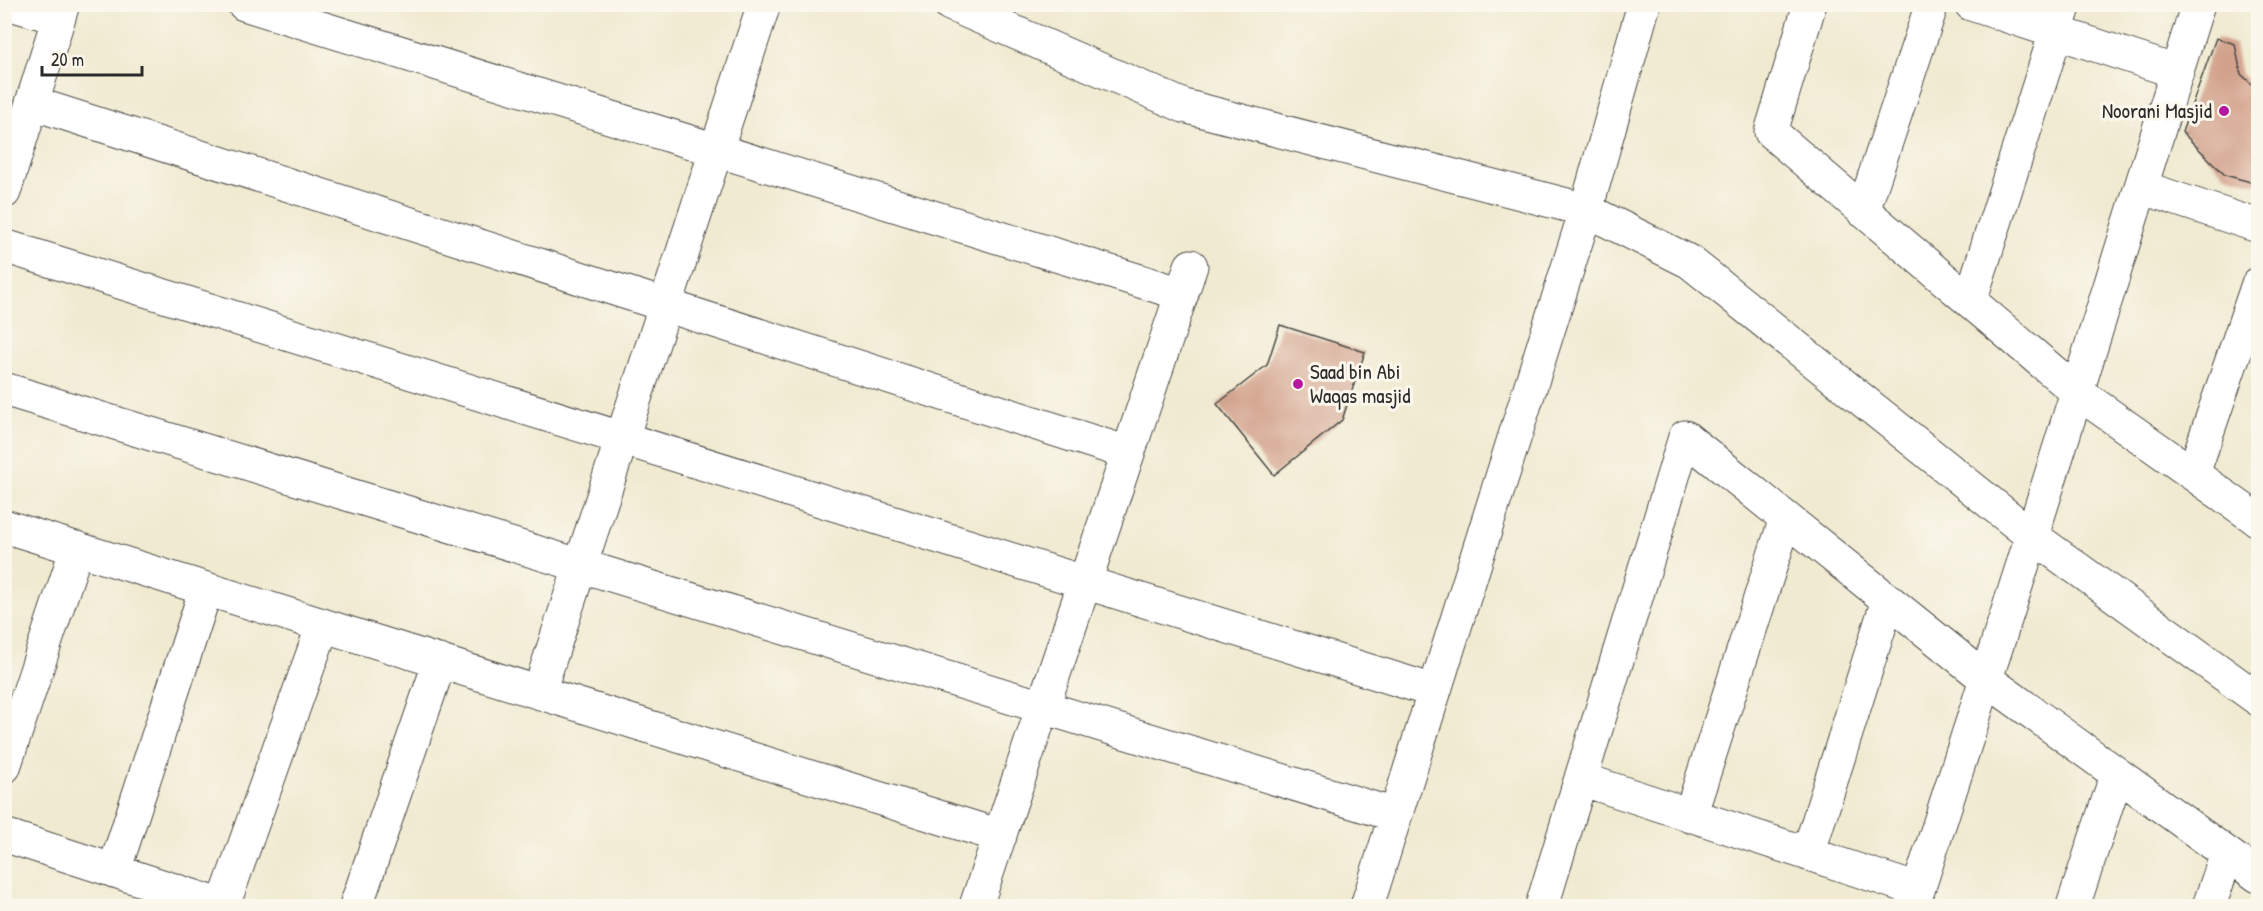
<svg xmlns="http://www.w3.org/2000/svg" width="2263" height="911" viewBox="0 0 2263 911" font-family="'Patrick Hand',sans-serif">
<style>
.building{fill:#d2a18b}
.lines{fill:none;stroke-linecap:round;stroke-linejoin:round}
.minor-casing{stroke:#494844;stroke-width:35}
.minor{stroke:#fff;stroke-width:33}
.poi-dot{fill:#b5179e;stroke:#fbf7ec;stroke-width:2}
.labels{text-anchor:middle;stroke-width:6;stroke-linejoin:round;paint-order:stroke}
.poi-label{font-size:21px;fill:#2b2b2b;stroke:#fbf7ec;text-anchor:end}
</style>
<rect width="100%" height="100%" fill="#fbf7ec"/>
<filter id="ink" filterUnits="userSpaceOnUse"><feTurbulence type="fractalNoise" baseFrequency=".0167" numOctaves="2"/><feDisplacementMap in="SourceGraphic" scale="12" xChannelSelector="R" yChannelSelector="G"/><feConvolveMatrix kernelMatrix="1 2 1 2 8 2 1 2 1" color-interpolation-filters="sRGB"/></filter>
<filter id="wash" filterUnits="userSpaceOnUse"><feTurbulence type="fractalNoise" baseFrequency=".008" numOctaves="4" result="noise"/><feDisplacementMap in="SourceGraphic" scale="24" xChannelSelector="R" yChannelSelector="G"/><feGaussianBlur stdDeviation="1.35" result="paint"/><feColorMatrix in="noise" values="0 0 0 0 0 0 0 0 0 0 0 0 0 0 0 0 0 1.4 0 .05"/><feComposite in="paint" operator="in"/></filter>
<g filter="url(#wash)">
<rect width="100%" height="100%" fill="#f0ead1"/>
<g id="blocks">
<path class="building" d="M2216 38 2235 44 2241 74 2258 90V184L2225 175 2182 132Z
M1280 325 1365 352 1342 420 1274 475 1217 404 1267 365Z"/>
</g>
</g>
<g filter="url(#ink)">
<use href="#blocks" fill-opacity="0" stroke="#494844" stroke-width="1.5"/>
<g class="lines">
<defs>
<path id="minor" d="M10 4 59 18
M244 4 1182 294
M950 4 1184 106 1586 210 1690 262 2032 536 2258 699
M1810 4 1771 132 2077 392 2258 520
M1971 4 2177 72
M32 103 1128 453
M2141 187 2258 226
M4 192 63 4
M1863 211 1932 4
M4 246 1434 691
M1970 301 2065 4
M4 389 1395 815
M2193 474 2258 284
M4 526 1000 836
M539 692 764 4
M4 767 77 548
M1581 779 1918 890
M1690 816 1786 518
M4 835 223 906
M1808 854 1888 600
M114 871 206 589
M223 906 323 625
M356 906 440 661
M976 906 1191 266
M1367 906 1586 210 1644 4
M1542 906 1685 437 1986 679 2258 876
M1913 906 2032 536 2198 4
M2073 906 2117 774
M2209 906 2227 854"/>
</defs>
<use href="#minor" class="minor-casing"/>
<use href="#minor" class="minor"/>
</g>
</g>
<g class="poi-dot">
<circle cx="2224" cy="111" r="6"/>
<circle cx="1298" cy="384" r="6"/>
</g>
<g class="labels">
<g class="poi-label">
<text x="2212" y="118">Noorani Masjid</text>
<text x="1310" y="379" text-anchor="start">Saad bin Abi<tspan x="1310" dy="24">Waqas masjid</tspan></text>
</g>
</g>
<rect width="2263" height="911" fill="none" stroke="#fbf7ec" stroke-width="24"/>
<path d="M42 66v9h100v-9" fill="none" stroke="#2b2b2b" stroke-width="3"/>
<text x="51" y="66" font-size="18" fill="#2b2b2b" stroke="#fbf7ec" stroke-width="4.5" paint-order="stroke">20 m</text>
</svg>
